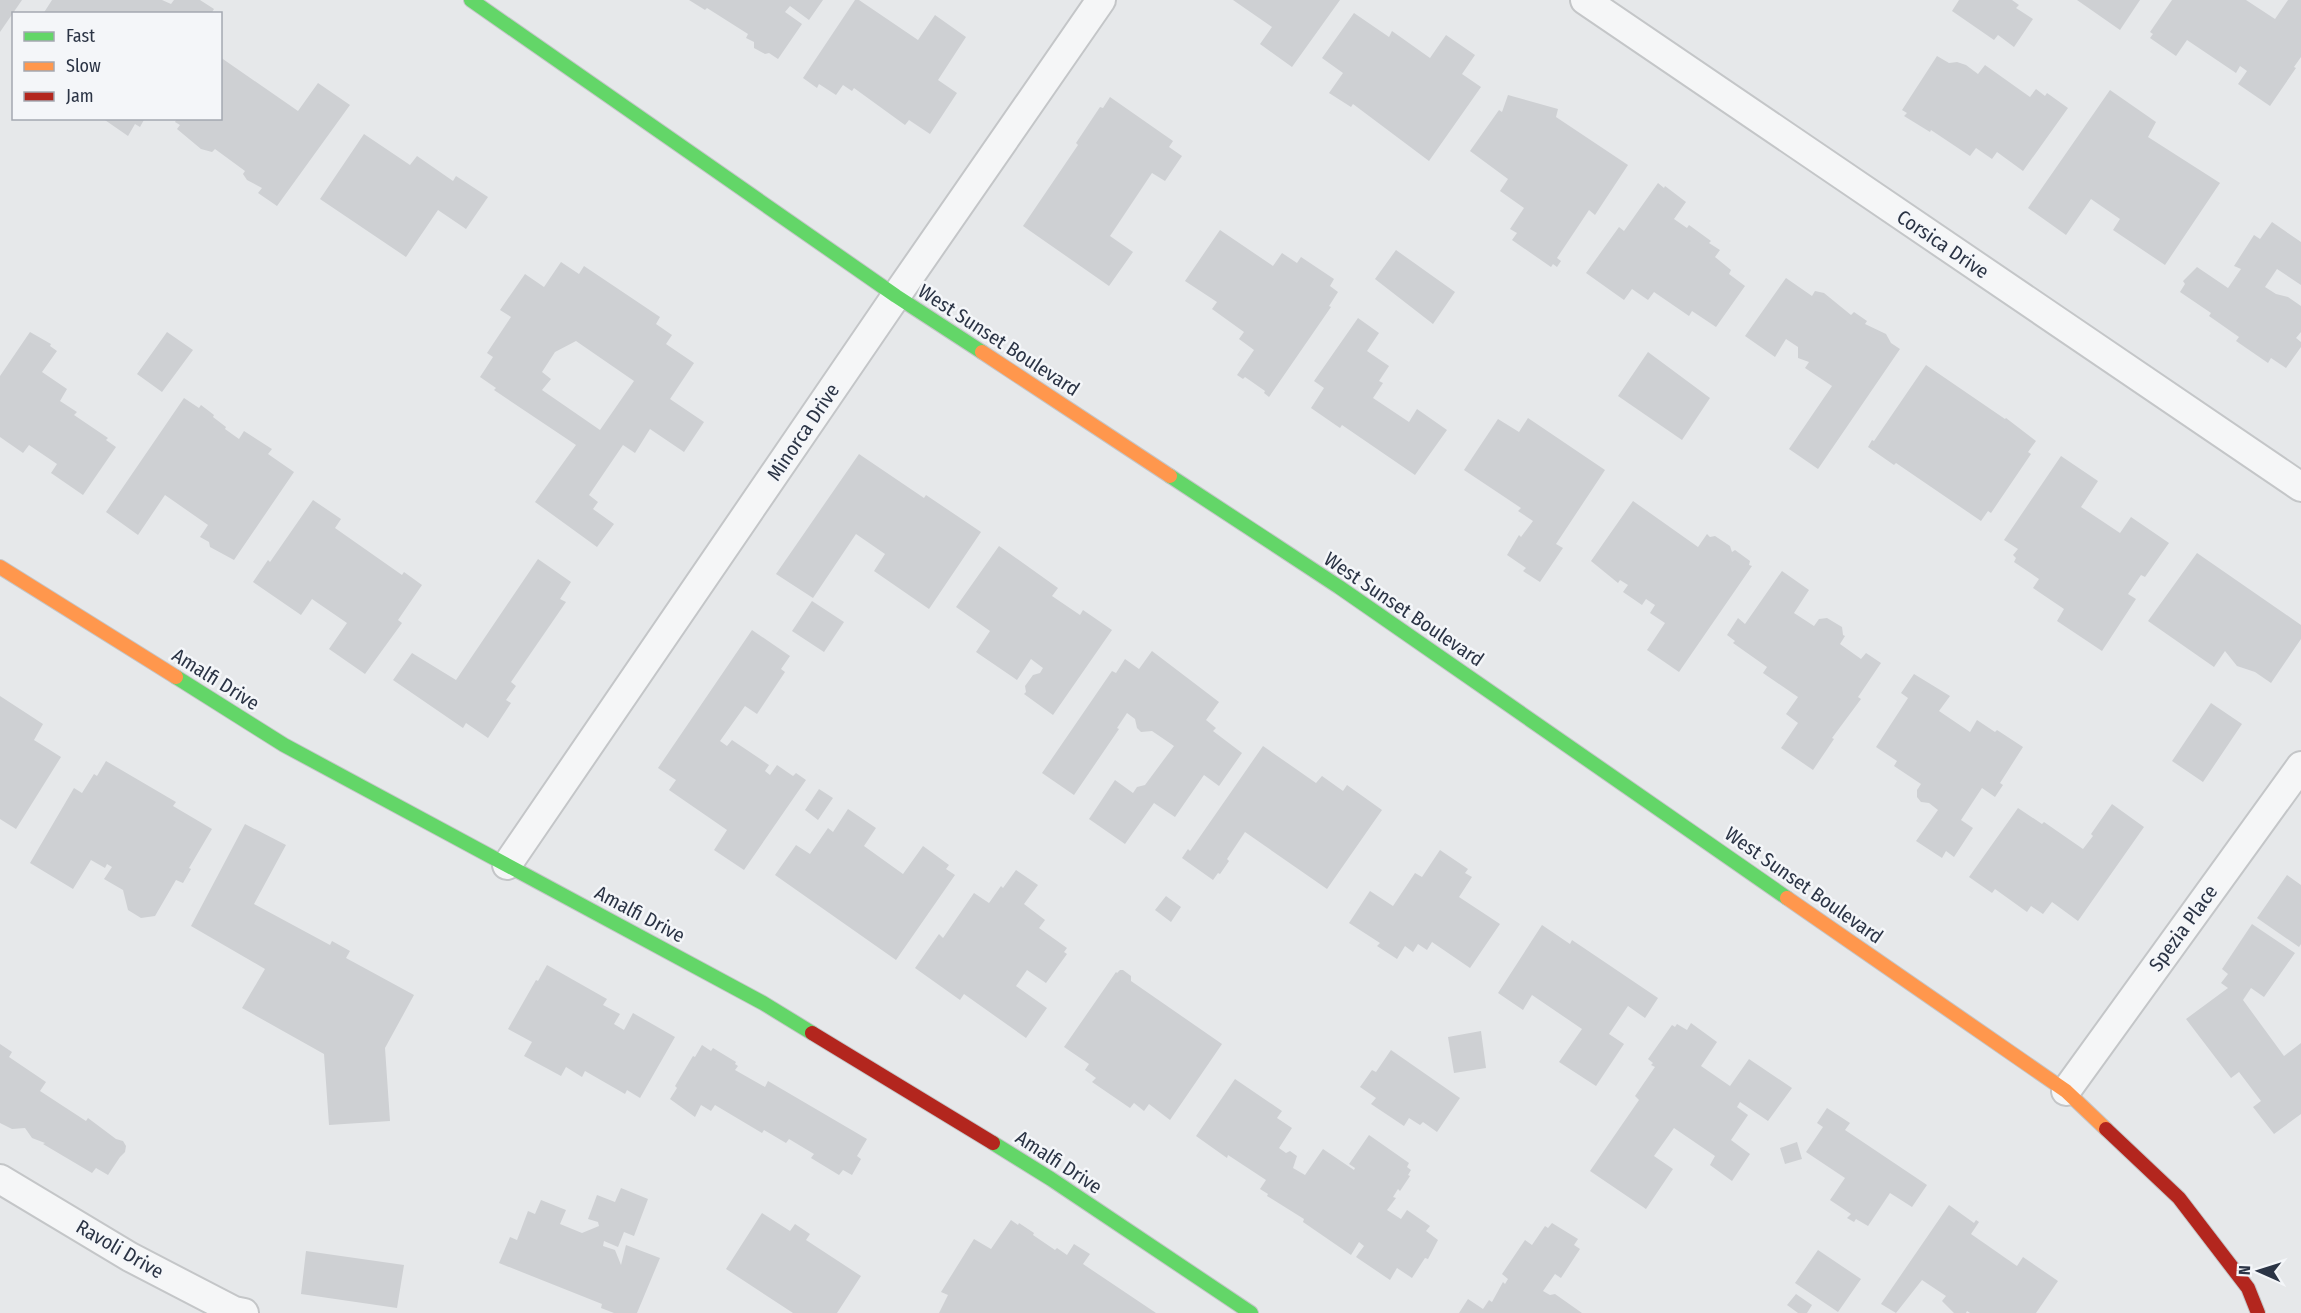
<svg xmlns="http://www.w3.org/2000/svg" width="2301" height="1313" viewBox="0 0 2301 1313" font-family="'Fira Sans Condensed',sans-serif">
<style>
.building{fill:#ced0d3;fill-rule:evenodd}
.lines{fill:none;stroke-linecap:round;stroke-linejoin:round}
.street-casing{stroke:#c4c6c8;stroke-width:32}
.fast-casing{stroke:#c4c6c8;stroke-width:16}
.slow-casing{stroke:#c4c6c8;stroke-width:16}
.jam-casing{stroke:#c4c6c8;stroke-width:16}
.street{stroke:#f5f6f7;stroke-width:28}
.fast{stroke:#63d668;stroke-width:14}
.slow{stroke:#ff974d;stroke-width:14}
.jam{stroke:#b3261e;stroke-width:14}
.labels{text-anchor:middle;stroke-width:5;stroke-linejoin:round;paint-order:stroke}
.street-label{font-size:20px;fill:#2b3445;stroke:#f4f6f9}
</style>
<rect width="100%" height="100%" fill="#e6e8ea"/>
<path class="building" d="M0 0H22L0 32Z
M52 0H162L171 4 174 0H200L214 9 211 14H43Z
M689 0H823L809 20 790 6 785 12 802 24 778 59 769 53 765 54 754 48V42L746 38 748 34 707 8 705 10Z
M855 0H859L918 40 935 15 966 37 938 80 957 93 930 134 909 120 905 125 854 88 852 91 843 85 836 95 819 84 817 88 803 78Z
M1233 0H1340L1292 67 1260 44 1272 27Z
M1959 0H2012L2019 5 2016 8 2033 19 2014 47 1998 35 1994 40 1952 11Z
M2077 0H2140L2120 30Z
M2172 0H2246L2275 19 2288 0H2301V57L2294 67 2296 68 2270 106 2238 84 2247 71 2240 66 2236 73 2187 40 2176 56 2150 38 2153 34 2150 32Z
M1354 13 1389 37 1392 31 1430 58 1446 35 1475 55 1462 74 1481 87 1429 161 1353 104 1351 107 1329 93 1343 73 1322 58Z
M1937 56 1949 63 1957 62 1966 65 1978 74 1985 65 2030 97 2036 89 2045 96 2047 93 2068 108 2023 171 1997 152 1992 159 1976 148 1970 156 1931 130 1930 132 1904 116 1907 113 1902 110Z
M220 57 298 111 318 83 350 105 277 206 258 193 262 188 247 180 243 174 245 171 215 149 212 152 201 149 177 129 180 125 175 122 177 118H220Z
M2110 90 2156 122 2148 137 2220 183 2165 265 2113 230 2120 219 2091 199 2066 235 2028 208Z
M1508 95 1558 109 1556 117 1628 165 1595 215 1589 210 1557 258 1561 261 1557 267 1553 264 1551 267 1512 240 1517 233 1510 229 1524 208 1500 191 1508 179 1470 151 1499 110 1502 112Z
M1110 97 1173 141 1169 147 1182 156 1165 181 1152 173 1110 236 1133 252 1109 286 1023 226 1078 145 1076 143 1100 107 1103 108Z
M102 118H145L140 127 135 124 128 136Z
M364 134 410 165 417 156 453 181 456 176 488 197 466 229 438 210 406 257 320 199Z
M1658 183 1664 188 1665 186 1686 202 1674 219 1687 228 1689 225 1711 241 1709 243 1720 250 1715 257 1731 270 1729 274 1745 286 1716 327 1692 311 1689 316 1654 292 1648 300 1632 289 1624 300 1586 273 1619 227 1624 231Z
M2272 222 2301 242V285L2277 269 2265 287 2276 294 2288 297 2301 306V332L2296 338 2301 342V347L2286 368 2271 358 2268 363 2236 341 2239 337 2209 316 2211 313 2180 292 2185 284 2183 281 2197 267 2228 288 2241 269 2234 266 2254 235 2260 239Z
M1220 230 1273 266 1282 253 1297 263 1301 257 1334 279 1330 286 1338 292 1329 306 1331 307 1269 397 1264 393 1265 391 1245 377 1243 379 1237 375 1254 350 1239 339 1244 332 1212 309 1217 302 1185 281Z
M1396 250 1455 292 1433 324 1375 279Z
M561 262 579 274 584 266 660 317 656 324 672 335 666 344 694 363 670 399 704 422 684 452 650 429 635 453 623 445 589 495 598 502 593 509 614 524 597 547 535 502 576 445 494 390 496 388 480 377 493 357 487 353 511 317 500 310 525 274 544 287ZM576 341 634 381 600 430 542 390 551 379 542 372 555 352Z
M1786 278 1812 296 1815 291 1824 293 1851 315 1854 312 1867 321 1865 324 1886 334 1891 343 1900 349 1818 469 1789 449 1832 386 1805 368 1809 362 1798 358V347L1786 339 1775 357 1745 336Z
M1358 318 1379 333 1367 351 1389 366 1379 381 1383 383 1373 398 1409 422 1417 409 1447 430 1415 475 1342 425 1340 428 1311 408 1324 388 1314 381Z
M30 332 51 344 50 346 57 351 42 372 67 389 60 401 77 412 74 415 108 438 106 440 116 447 83 495 51 473 57 464 29 445 23 453 0 437V376Z
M167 332 193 350 162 392 137 374Z
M1648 352 1710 398 1682 440 1618 396Z
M1926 365 2005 419 2006 418 2036 441 2028 452 2031 454 1991 513 1988 511 1981 521 1896 463 1894 465 1868 447 1872 440 1874 441Z
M184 398 199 408 201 405 214 415 213 417 226 427 225 429 239 439 244 431 272 449 268 454 294 472 234 560 210 547 209 542 200 537 208 525 165 495 138 535 106 512Z
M1528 418 1605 470 1556 544 1563 548 1540 582 1523 571 1526 568 1507 555 1519 535 1521 537 1533 521 1518 511 1521 508 1464 470 1498 419 1519 432Z
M859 454 924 498 926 495 981 532 929 609 874 571 885 554 856 534 813 598 776 574Z
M2061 456 2098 481 2081 507 2120 533 2131 517 2169 543 2145 577 2141 575 2128 594 2136 599 2102 651 2057 621 2064 609 2033 588 2039 579 2014 562 2016 558 2013 555 2018 549 2004 540Z
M313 500 341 519 335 528 402 575 404 572 422 585 398 620 402 623 365 674 329 649 347 623 312 599 301 615 253 582 268 560 270 562Z
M1633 501 1698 547 1707 534 1710 537 1715 536 1730 546 1732 552 1735 550 1750 561 1749 565 1752 566 1679 672 1647 650 1665 623 1650 613 1655 605 1646 599 1642 605 1623 592 1628 585 1620 580 1618 583 1591 561Z
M999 546 1058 588 1052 596 1080 615 1083 610 1112 630 1053 715 1024 694 1026 692 1025 686 1033 675 1040 673 1043 668 1031 659 1017 680 976 652 990 631 956 607Z
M2197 553 2301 625V639L2271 683 2255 672 2237 666 2225 651 2214 667 2148 621Z
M538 559 571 582 560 599 566 602 511 682 516 686 506 700 511 703 488 738 466 723 463 728 393 680 412 653 456 680Z
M1782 571 1809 590 1794 613 1814 626 1819 619 1827 618 1842 627 1843 635 1845 636 1840 644 1861 659 1866 653 1881 663 1858 697 1861 699 1832 738 1834 739 1813 770 1781 748 1798 723 1786 714 1798 697 1763 673 1767 667 1733 643 1735 641 1727 635 1738 618 1745 624Z
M812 601 844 622 824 652 792 631Z
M752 630 790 656 781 669 785 672 757 714 745 706 720 741 727 746 732 740 769 765 765 771 770 775 777 765 793 776 796 773 806 780 744 870 714 850 727 830 669 790 676 780 658 768Z
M1152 651 1219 702 1206 720 1216 728 1213 731 1242 753 1219 786 1204 775 1175 817 1154 803 1125 844 1089 819 1115 780 1133 793 1137 787 1145 785 1174 746 1152 731 1141 732 1137 728 1135 719 1127 713 1117 728 1119 729 1074 795 1042 773 1112 671 1116 673 1125 659 1139 669Z
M1914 674 1950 696 1939 711 1970 732 1977 720 1995 732 1997 730 2023 747 2000 783 2003 785 1995 797 1982 788 1961 820 1973 828 1954 857 1946 851 1942 858 1916 841 1938 810 1929 803 1921 802 1917 797V790L1921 784 1894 766 1897 761 1876 747 1908 698 1901 693Z
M0 696 43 724 34 740 61 757 16 829 0 819Z
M2211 703 2242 724 2203 782 2172 761Z
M1263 746 1316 783 1322 776 1343 791 1347 785 1382 810 1327 889 1245 832 1227 859 1229 861 1220 874 1218 873 1213 880 1182 858 1188 849 1190 851Z
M106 761 176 802 173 806 212 829 189 868 191 869 183 883 176 880 155 916 141 918 128 910 123 890 104 879 112 867 107 864 105 868 91 860 73 889 30 863 74 788 82 793 94 774 97 776Z
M819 789 833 798 818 820 805 810Z
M2112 804 2144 827 2078 921 2052 902 2043 914 2031 906 2027 912 1995 889 1992 893 1969 877 2018 808 2042 824 2044 822 2083 849 2093 836 2091 834Z
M848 809 876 828 864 846 903 874 923 846 949 865 946 869 955 875 896 960 775 875 796 845 810 854 828 828 833 832Z
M245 824 286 845 254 904 330 945 332 941 350 951 346 958 414 995 385 1048 390 1121 329 1125 324 1054 242 1008 265 969 191 926Z
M1440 850 1468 869 1465 873 1472 877 1459 897 1500 924 1470 968 1432 942 1427 950 1418 944 1413 952 1405 946 1397 959 1377 946 1380 943 1349 923 1370 891 1393 906 1415 873 1422 877Z
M1016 870 1038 885 1024 904 1045 920 1039 928 1067 948 1064 952 1067 954 1046 983 1027 970 1016 986 1047 1008 1026 1038 964 994 960 1000 915 968 939 934 943 938 974 893 989 903 1001 886 1003 888Z
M2287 875 2301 885V944L2299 947 2257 918Z
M1166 896 1181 907 1171 922 1155 910Z
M2252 924 2295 953 2264 997 2251 988 2243 1000 2284 1056 2301 1043V1114L2274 1134 2253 1107 2261 1101 2239 1072 2231 1078 2186 1019 2228 988 2221 983 2228 974 2222 969Z
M1542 925 1570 944 1572 940 1658 998 1645 1018 1628 1006 1609 1034 1624 1044 1596 1086 1559 1062 1582 1029 1532 995 1523 1010 1498 993Z
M547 965 607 999 603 1005 620 1014 614 1024 624 1030 633 1013 675 1037 640 1098 627 1090 625 1094 585 1071 582 1077 566 1067 561 1076 524 1056 532 1042 508 1029 536 980 538 981Z
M1120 970H1123L1131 976V981L1222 1044 1170 1120 1149 1104 1144 1111 1134 1103 1130 1108 1092 1082 1096 1078 1085 1070 1089 1064 1064 1047 1116 972 1117 973Z
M1691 1023 1717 1042 1701 1066 1730 1086 1749 1059 1792 1088 1768 1121 1740 1102 1737 1107 1748 1115 1731 1140 1750 1154 1732 1181 1710 1165 1715 1156 1674 1128 1654 1156 1673 1169 1646 1209 1590 1171 1639 1100 1635 1096 1655 1067 1651 1065 1653 1063 1648 1059 1672 1025 1675 1027 1677 1024 1687 1030Z
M1481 1031 1486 1068 1454 1073 1448 1037Z
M0 1044 12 1052 9 1057 46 1082 40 1091 86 1121 88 1118 116 1139 123 1141 126 1146 125 1152 120 1157 108 1175 96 1168 92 1173 43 1144 45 1143 32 1138 25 1128 12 1129 0 1123Z
M702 1045 711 1051 713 1048 736 1062 735 1064 738 1066 735 1070 765 1087 768 1081 867 1139 857 1156 861 1159 852 1175 843 1170 839 1175 811 1158 814 1154 789 1139 786 1143 764 1130 762 1133 715 1105 711 1111 701 1105 695 1117 670 1099 677 1088 675 1086 693 1056 695 1057Z
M1391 1050 1460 1098 1437 1132 1423 1122 1420 1125 1409 1118 1404 1126 1371 1104 1376 1098 1360 1087 1372 1070 1376 1072Z
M1235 1079 1282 1111 1277 1118 1292 1128 1279 1148 1286 1153 1290 1151 1297 1156 1293 1168 1305 1175 1323 1149 1354 1170 1355 1168 1349 1164 1369 1135 1409 1163 1407 1167 1411 1170 1408 1175 1410 1176 1400 1191 1398 1189 1393 1197 1396 1198 1387 1210 1401 1219 1407 1210 1430 1226 1426 1231 1438 1240 1428 1259 1425 1258 1412 1278 1397 1268 1390 1280 1356 1257 1364 1246 1359 1242 1351 1255 1303 1222 1304 1219 1267 1196 1268 1194 1260 1189 1266 1180 1228 1155 1227 1158 1196 1136Z
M1827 1108 1850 1123 1845 1130 1927 1185 1912 1207 1890 1193 1868 1226 1856 1219 1854 1222 1847 1218 1851 1214 1830 1200 1845 1178 1806 1152 1823 1127 1817 1123Z
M1797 1142 1802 1159 1785 1164 1780 1148Z
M621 1188 648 1199 634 1236 624 1232 618 1247 604 1241 603 1246 615 1250 621 1265 626 1245 660 1258 637 1313H614L601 1308 602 1304 499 1263 510 1237 517 1240 528 1211 535 1214 541 1200 566 1210 560 1224 582 1233 599 1226 598 1222 588 1219 597 1195 615 1202Z
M1949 1205 1974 1223 1976 1220 1979 1222 1971 1234 2017 1266 2023 1257 2058 1281 2036 1313H1970L1967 1311 1966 1313H1954L1942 1301 1946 1296 1922 1280 1896 1313 1881 1304Z
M762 1213 790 1231 795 1224 810 1234 806 1240 861 1276 837 1313H793L726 1269Z
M1011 1220 1018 1225 1019 1223 1034 1233 1033 1235 1055 1250 1057 1248 1067 1255 1074 1244 1090 1254 1083 1264 1156 1313H939L948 1295 941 1292 974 1239 991 1249Z
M1552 1223 1578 1239 1574 1245 1580 1249 1561 1278 1555 1274 1543 1291 1550 1295 1555 1294 1582 1313H1459L1468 1299 1483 1309 1489 1300 1492 1302 1503 1282 1505 1284 1508 1279 1502 1274 1525 1240 1532 1245 1545 1226 1548 1228Z
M1818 1250 1861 1279 1838 1312 1795 1283Z
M306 1251 404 1265 397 1308 301 1294Z
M1796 1294 1812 1305 1807 1313H1798L1787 1305Z"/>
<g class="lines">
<defs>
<path id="street" d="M1585 0 2301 487
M507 865 896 296 1101 0
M2066 1091 2301 766
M0 1179 130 1257 234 1311 244 1313"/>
<path id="fast" d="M471 0 896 296 982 352
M1170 476 1339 587 1787 898
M176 677 284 745 763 1003 812 1033
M993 1143 1051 1179 1251 1313"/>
<path id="slow" d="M982 352 1170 476
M0 567 176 677
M1787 898 2066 1091 2106 1129"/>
<path id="jam" d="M812 1033 993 1143
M2106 1129 2179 1198 2248 1288 2258 1313"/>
</defs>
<use href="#street" class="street-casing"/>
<use href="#fast" class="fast-casing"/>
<use href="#slow" class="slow-casing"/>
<use href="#jam" class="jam-casing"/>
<use href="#street" class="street"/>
<use href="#fast" class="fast"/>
<use href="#slow" class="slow"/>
<use href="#jam" class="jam"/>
</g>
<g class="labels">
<g class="street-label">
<text transform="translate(1943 244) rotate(34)" y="7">Corsica Drive</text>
<text transform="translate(999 340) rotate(33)" y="7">West Sunset Boulevard</text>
<text transform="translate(803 432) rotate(-56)" y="7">Minorca Drive</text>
<text transform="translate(1404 609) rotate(34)" y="7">West Sunset Boulevard</text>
<text transform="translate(216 679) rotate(32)" y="7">Amalfi Drive</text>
<text transform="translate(1804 885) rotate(35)" y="7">West Sunset Boulevard</text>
<text transform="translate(640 914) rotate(28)" y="7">Amalfi Drive</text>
<text transform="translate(2183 928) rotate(-54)" y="7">Spezia Place</text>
<text transform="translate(1059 1162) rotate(33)" y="7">Amalfi Drive</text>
<text transform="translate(120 1249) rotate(30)" y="7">Ravoli Drive</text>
</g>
</g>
<rect x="12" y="12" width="210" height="108" fill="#f4f6f9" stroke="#a4a8b1" stroke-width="1.5"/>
<rect x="24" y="32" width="30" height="9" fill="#63d668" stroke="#a4a8b1" stroke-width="1.5"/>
<text x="66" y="42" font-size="18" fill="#2b3445">Fast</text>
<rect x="24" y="62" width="30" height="9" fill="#ff974d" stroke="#a4a8b1" stroke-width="1.5"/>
<text x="66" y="72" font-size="18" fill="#2b3445">Slow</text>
<rect x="24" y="92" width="30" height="9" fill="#b3261e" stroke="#a4a8b1" stroke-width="1.5"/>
<text x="66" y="102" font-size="18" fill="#2b3445">Jam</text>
<g transform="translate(2259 1271) rotate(273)" stroke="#f4f6f9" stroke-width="4.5" paint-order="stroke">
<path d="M0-4.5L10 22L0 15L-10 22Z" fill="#2b3445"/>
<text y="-9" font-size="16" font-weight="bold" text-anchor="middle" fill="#2b3445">N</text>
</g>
</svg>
